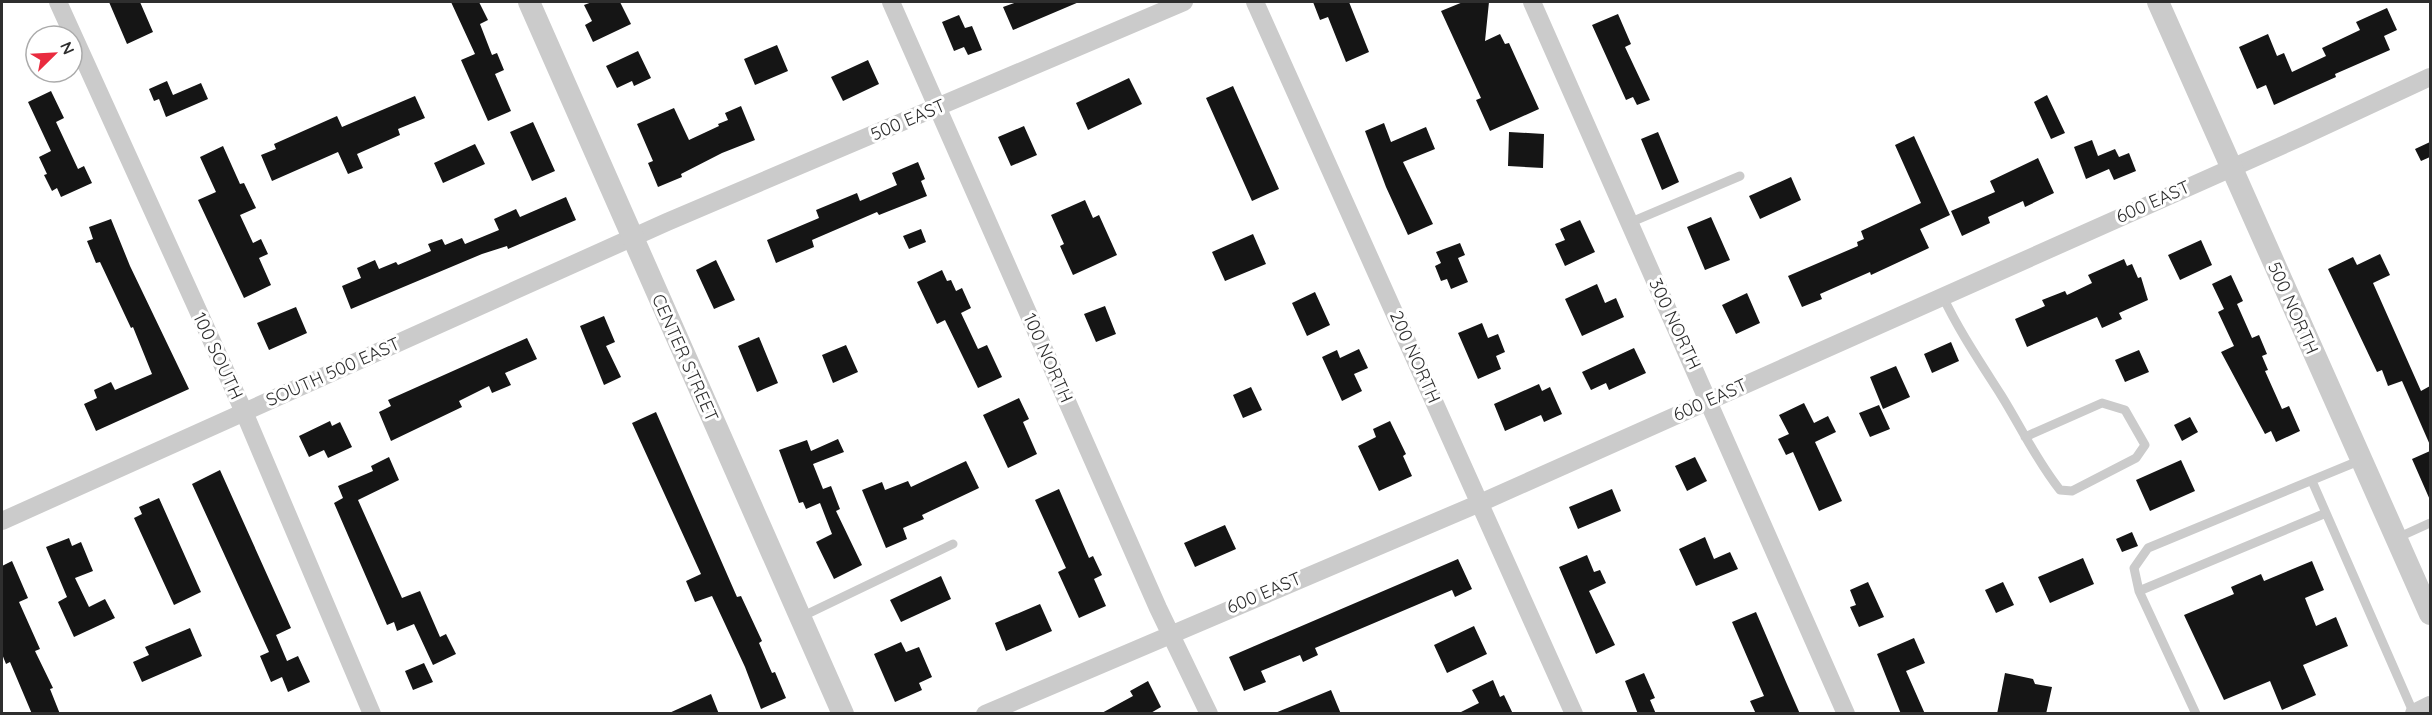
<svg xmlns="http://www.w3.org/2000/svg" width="2432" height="715" viewBox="0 0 2432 715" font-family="Quicksand,sans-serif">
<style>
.building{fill:#151515}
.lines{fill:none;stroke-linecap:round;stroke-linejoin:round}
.service{stroke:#cbcbcb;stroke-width:9}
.minor{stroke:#cbcbcb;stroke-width:18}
.tertiary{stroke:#cbcbcb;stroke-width:22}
.labels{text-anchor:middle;stroke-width:6;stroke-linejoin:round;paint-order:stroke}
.street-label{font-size:18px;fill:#2e2e2e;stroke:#fff}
</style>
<rect width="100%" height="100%" fill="#fff"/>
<path class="building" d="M109 2H140L153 32 127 44Z
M451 2H479L488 20 480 24 492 55 497 53 504 70 495 74 511 111 488 121 461 60 475 54Z
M592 2H620L631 24 593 42 585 25 592 21 584 5Z
M1017 2H1079L1013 30 1003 7Z
M1313 2H1349L1369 52 1346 62 1328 17 1320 20Z
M1463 2H1489L1485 41 1500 34 1505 44 1509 43 1539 109 1490 131 1476 100 1481 98 1441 11Z
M2387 8 2397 30 2384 36 2390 50 2335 74 2336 77 2274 105 2266 85 2257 89 2239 47 2268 34 2277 56 2284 53 2292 72 2326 56 2322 48 2360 30 2356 22Z
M1618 14 1631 44 1625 47 1650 100 1637 105 1633 97 1626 100 1592 25Z
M959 15 965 28 972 26 982 50 968 55 964 47 954 51 942 22Z
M777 45 788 71 755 85 744 59Z
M638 51 651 78 634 86 632 81 617 88 606 66Z
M868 60 879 84 843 101 831 77Z
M1129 78 1142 104 1088 130 1076 103Z
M167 81 173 95 201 83 208 99 166 117 159 99 154 101 149 89Z
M1233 86 1279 189 1252 201 1206 98Z
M51 91 64 118 56 122 78 169 84 166 92 183 61 197 57 188 52 191 44 175 47 174 39 157 51 151 28 102Z
M2047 95 2065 133 2051 139 2034 102Z
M415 96 425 118 398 129 400 135 357 154 363 168 348 174 338 152 272 181 261 155 276 149 274 144 337 116 342 127Z
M741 106 755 140 722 153 681 174 682 177 658 187 648 163 653 161 637 124 674 108 689 140 719 126 718 124 728 120 725 113Z
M533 122 555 171 532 181 510 132Z
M1384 123 1391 142 1426 127 1435 149 1403 162 1433 224 1408 235 1386 187 1365 131Z
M1024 126 1037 155 1011 166 998 137Z
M1509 132 1544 134 1543 168 1508 166Z
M1658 132 1679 182 1662 190 1641 139Z
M1914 136 1950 215 1920 229 1929 248 1871 275 1870 272 1820 294 1822 299 1802 307 1788 276 1858 246 1857 242 1864 239 1861 231 1921 203 1895 145Z
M2092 140 2098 156 2115 149 2119 157 2129 153 2136 171 2114 180 2109 169 2086 179 2074 147Z
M2430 142V157L2421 161 2415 149Z
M475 144 485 164 443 183 434 163Z
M223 146 240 184 244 183 256 208 240 215 253 243 261 239 268 254 259 258 271 285 244 298 198 200 216 192 200 157Z
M2038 158 2054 193 2025 207 2023 201 1988 217 1990 223 1962 236 1951 211 1995 192 1990 181Z
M918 162 925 179 921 181 927 196 879 215 877 212 812 240 814 247 776 263 767 240 819 218 816 210 857 193 860 201 897 185 892 173Z
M1791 177 1801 200 1760 219 1749 196Z
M566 197 576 220 508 249 507 246 482 254 351 309 342 286 361 278 357 268 375 260 379 269 396 262 398 265 431 251 428 244 442 239 445 245 462 238 465 244 499 230 494 219 516 209 520 217Z
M1085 200 1093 218 1099 215 1117 255 1073 275 1060 246 1064 244 1051 215Z
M1711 217 1730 260 1705 270 1687 227Z
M111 219 130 266 189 389 96 431 84 404 97 398 94 390 111 382 115 390 152 374 133 327 131 328 100 262 96 263 87 241 93 239 89 227Z
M1580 220 1595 252 1565 266 1555 244 1565 240 1560 229Z
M921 229 926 242 909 249 903 236Z
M1253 234 1266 264 1225 281 1212 252Z
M2201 240 2212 265 2180 280 2168 255Z
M1460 243 1465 255 1458 258 1468 282 1451 289 1447 279 1441 281 1435 266 1441 263 1436 252Z
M2380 254 2390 275 2373 283 2421 391 2430 386V445L2402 381 2388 386 2382 370 2377 372 2328 269 2353 257 2357 265Z
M2124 259 2127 266 2132 264 2138 278 2141 277 2148 300 2119 313 2122 319 2102 328 2097 317 2027 347 2015 319 2045 306 2042 300 2065 291 2067 295 2092 283 2088 275Z
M716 260 735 300 714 309 696 270Z
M942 270 947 281 951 280 956 291 962 288 971 308 961 313 978 349 987 345 1002 377 978 388 945 320 937 324 917 282Z
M2231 275 2243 301 2237 304 2252 338 2259 335 2267 354 2262 356 2268 370 2265 371 2282 409 2289 406 2300 431 2276 442 2271 431 2265 434 2221 352 2234 346 2218 312 2224 309 2212 284Z
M1597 284 1605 303 1616 298 1624 317 1582 336 1565 299Z
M1315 292 1330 325 1307 336 1292 303Z
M1747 293 1760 323 1736 334 1722 305Z
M1105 306 1116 334 1096 342 1084 314Z
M296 307 307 333 269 350 257 323Z
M604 316 615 342 606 346 621 377 604 385 580 326Z
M1482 323 1488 338 1498 334 1505 352 1496 356 1501 369 1478 379 1458 333Z
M759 337 778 383 757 392 738 346Z
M527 338 537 359 505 373 511 385 492 393 489 386 459 401 462 407 391 441 379 412 391 406 388 400Z
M1951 342 1959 361 1932 373 1924 354Z
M846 345 858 372 833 383 822 355Z
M1634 348 1646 373 1609 390 1606 383 1591 390 1582 372Z
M1359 349 1368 368 1354 374 1362 391 1342 401 1322 357 1337 350 1340 358Z
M2139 350 2149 372 2125 382 2115 360Z
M1896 366 1910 397 1883 409 1870 377Z
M1539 384 1542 391 1550 387 1562 414 1544 422 1541 415 1505 431 1494 404Z
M1251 387 1262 410 1243 418 1233 395Z
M1019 398 1029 419 1023 422 1037 454 1008 468 983 415Z
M1804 403 1814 423 1828 416 1836 432 1815 442 1842 501 1819 511 1793 452 1786 455 1778 439 1789 434 1779 415Z
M1879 405 1890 429 1870 437 1859 413Z
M656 412 737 597 741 596 762 641 759 643 772 673 775 672 786 698 761 709 745 667 712 596 695 602 686 581 701 574 632 423Z
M2190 417 2198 432 2182 441 2174 425Z
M330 421 332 426 340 422 352 447 328 458 324 450 309 457 299 436Z
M1390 421 1406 454 1403 456 1412 476 1379 491 1358 446 1376 437 1373 429Z
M838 439 844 452 813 464 823 489 831 486 840 509 836 511 862 565 834 579 816 542 832 534 820 503 806 509 803 502 799 503 779 450 807 440 811 451Z
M2430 451V500L2412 459Z
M389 457 399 480 358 500 402 598 420 591 440 637 446 634 456 654 433 665 414 624 397 631 394 622 387 625 334 503 343 498 338 486 373 471 371 466Z
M1695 457 1707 481 1687 491 1675 466Z
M2181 460 2195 491 2150 511 2136 480Z
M966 461 979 488 922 515 924 519 903 528 907 539 886 548 862 490 882 482 885 490 908 481 911 487Z
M220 470 291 628 276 635 287 661 298 656 310 682 288 692 282 677 271 682 260 656 269 652 192 484Z
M1059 489 1089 558 1093 556 1102 575 1094 579 1106 606 1079 618 1058 572 1066 568 1035 500Z
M1612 489 1621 511 1578 529 1569 507Z
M159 498 201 592 174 605 134 518 142 514 139 507Z
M1225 525 1236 549 1195 567 1184 543Z
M2132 532 2138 546 2122 552 2116 539Z
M1705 537 1714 559 1730 552 1738 569 1696 586 1679 549Z
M69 538 72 546 81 542 93 571 75 578 89 607 105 599 115 618 74 637 58 602 67 597 46 547Z
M1587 555 1594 572 1600 570 1606 583 1589 591 1615 645 1596 654 1559 567Z
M2083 558 2094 584 2050 603 2038 577Z
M1458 559 1472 589 1455 597 1452 590 1360 629 1315 648 1318 655 1303 662 1300 655 1261 671 1266 682 1244 691 1229 657Z
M12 561 28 598 19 602 40 649 35 651 53 688 50 689 60 714H32L10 662 6 664 2 654V566Z
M2312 561 2324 590 2305 598 2316 626 2336 617 2348 646 2303 665 2316 695 2282 710 2270 681 2224 700 2184 615 2234 594 2231 587 2261 574 2264 581Z
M941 576 951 599 901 622 890 600Z
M1868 582 1884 617 1859 627 1850 607 1856 605 1850 590Z
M2003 582 2014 605 1996 613 1985 590Z
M1040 604 1052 631 1006 651 995 623Z
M1756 612 1786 682 1800 714H1756L1750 701 1764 696 1732 622Z
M1474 626 1487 654 1447 673 1434 645Z
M190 628 202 656 142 682 133 662 149 655 145 647Z
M1914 638 1925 663 1906 671 1925 714H1901L1877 654Z
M901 642 906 652 919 647 932 677 919 683 922 690 895 702 874 654Z
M424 663 433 682 413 690 405 671Z
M1644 673 1655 698 1650 700 1656 714H1638L1625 681Z
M2005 673 2033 679 2035 684 2052 687 2046 714H1997Z
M1493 680 1500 697 1504 695 1513 714H1457L1479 703 1472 690Z
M1148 681 1161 707 1149 714H1100L1133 696 1130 691Z
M1331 690 1341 714H1275V713Z
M711 694 719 714H667Z"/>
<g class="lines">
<path class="service" d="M1629 223 1740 176
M1942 295C1959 331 1980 362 2001 395 2021 427 2036 460 2060 490L2072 491 2136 458 2145 445 2125 410 2102 403 2025 437
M2312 481 2414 714
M2397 538 2430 523
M2139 591 2326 513
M801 617 953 544
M2196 714 2139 591 2134 568 2148 548 2361 460"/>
<path class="minor" d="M58 2 244 412 372 714
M891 2 1158 608 1209 714
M1255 2 1574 714
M1532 2C1636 239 1743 475 1846 714
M2 521 667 222 1184 2
M985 714 1480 503 2301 137 2430 77"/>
<path class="tertiary" d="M529 2 843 714
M2158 2 2430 614
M2416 714 2430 707"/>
</g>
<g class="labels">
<g class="street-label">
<text transform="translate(908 120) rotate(-23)" y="6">500 EAST</text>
<text transform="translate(2153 202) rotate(-24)" y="6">600 EAST</text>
<text transform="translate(2293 308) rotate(66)" y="6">500 NORTH</text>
<text transform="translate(1675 324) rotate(65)" y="6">300 NORTH</text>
<text transform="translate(218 356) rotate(65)" y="6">100 SOUTH</text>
<text transform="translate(1415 357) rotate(66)" y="6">200 NORTH</text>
<text transform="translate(685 358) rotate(66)" y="6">CENTER STREET</text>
<text transform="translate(1048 358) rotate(66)" y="6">100 NORTH</text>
<text transform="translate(333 372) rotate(-24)" y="6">SOUTH 500 EAST</text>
<text transform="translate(1710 400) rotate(-24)" y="6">600 EAST</text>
<text transform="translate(1264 593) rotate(-23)" y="6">600 EAST</text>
</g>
</g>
<rect width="2432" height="715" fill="none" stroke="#2e2e2e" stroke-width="6"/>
<g transform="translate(54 54) rotate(66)"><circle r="28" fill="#ffffff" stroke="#ababab" stroke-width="1.5"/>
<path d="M0-4.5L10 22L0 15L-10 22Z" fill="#e92b3f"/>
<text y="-9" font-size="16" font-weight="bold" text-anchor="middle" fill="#2e2e2e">N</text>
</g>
</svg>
